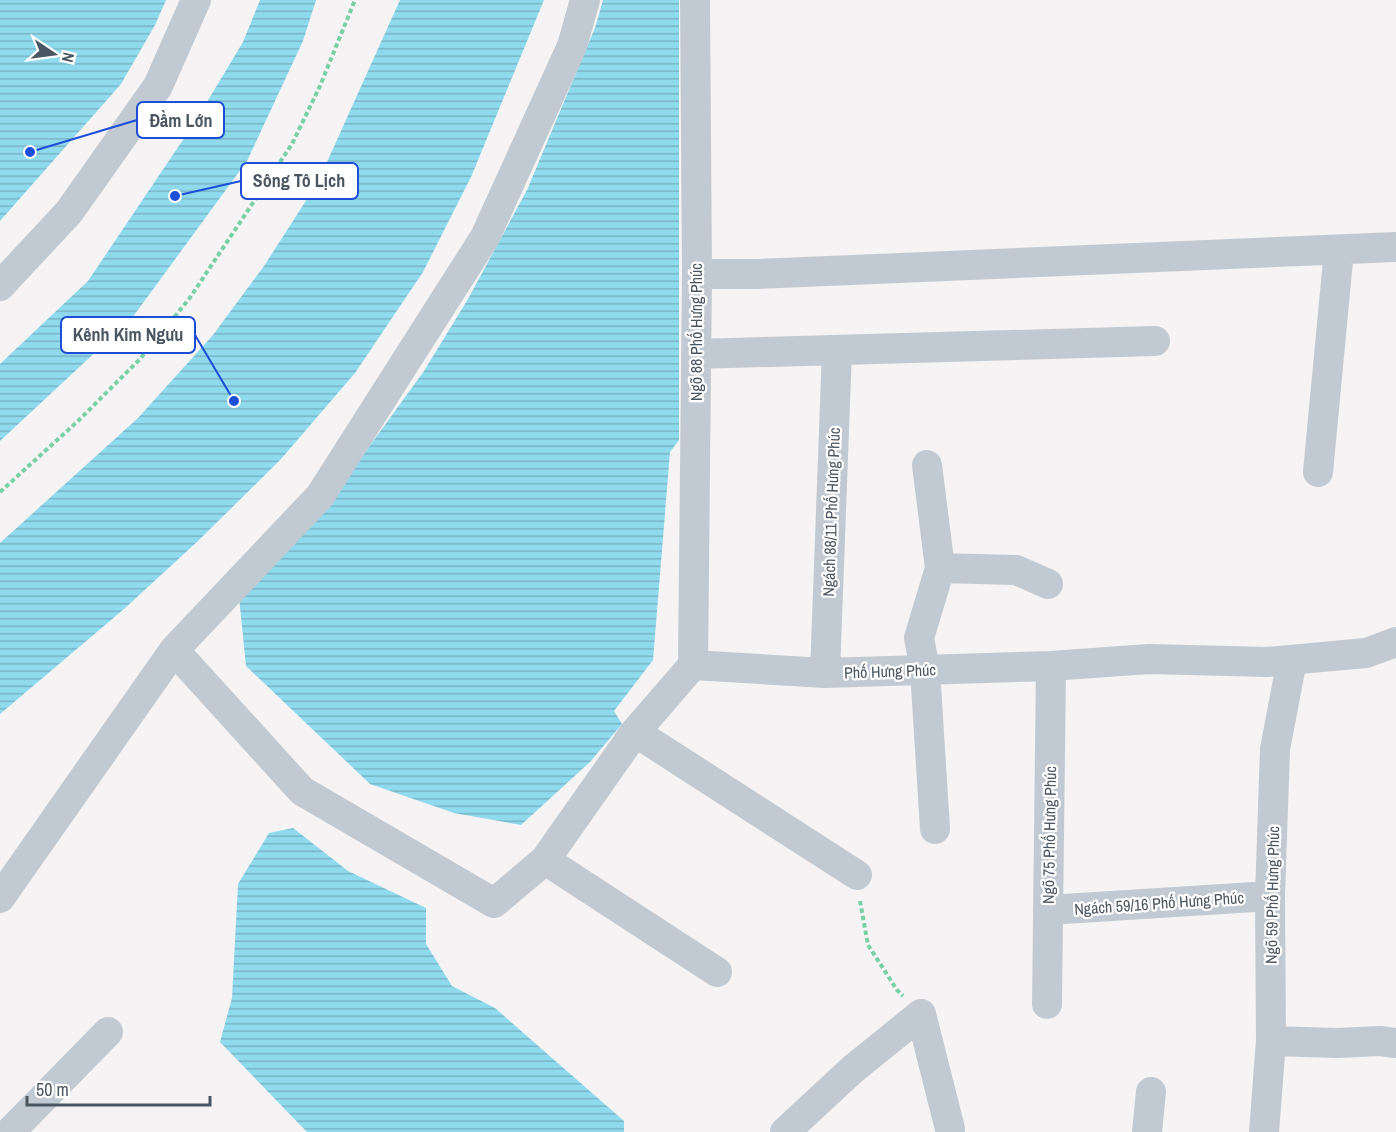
<svg xmlns="http://www.w3.org/2000/svg" width="1396" height="1132" viewBox="0 0 1396 1132" font-family="'Archivo Narrow',sans-serif">
<style>
.water{fill:url(#water-rules)}
.lines{fill:none;stroke-linecap:round;stroke-linejoin:round}
.path{stroke:#7ad0a6;stroke-width:4;stroke-dasharray:4.5 3;stroke-linecap:butt}
.minor{stroke:#c1cad2;stroke-width:30}
.labels{text-anchor:middle;stroke-width:4.5;stroke-linejoin:round;paint-order:stroke}
.street-label{font-size:16px;fill:#4a5661;stroke:#fff}
.leader{fill:none;stroke:#1d4ed8;stroke-width:2}
.callout-dot{fill:#1d4ed8;stroke:#fff;stroke-width:2}
.callout{fill:#fff;stroke:#1d4ed8;stroke-width:2}
.callout-label{font-size:18px;text-anchor:middle;font-weight:bold;fill:#4a5661}
</style>
<defs>
<pattern id="water-rules" width="6" height="5" patternUnits="userSpaceOnUse" patternTransform="scale(1.5)"><rect width="6" height="5" fill="#90daee"/><path d="M0 2.5h6" fill="none" stroke="#78b4c4"/></pattern>
</defs>
<rect width="100%" height="100%" fill="#f5f3f3"/>
<path class="water" d="M0 0H166L155 25 121 84 0 221Z
M260 0H316L303 41 247 161 132 318 0 441V364L88 281 195 122 243 42Z
M400 0H544L471 177 423 272 355 373 281 459 199 540 124 609 0 714V543L138 418 213 335 264 266 318 182Z
M603 0H679V440L670 452 653 660 614 711 622 724 590 762 521 825 454 813 370 784 246 666 239 597 345 480 424 371 468 299 527 190 595 28Z
M293 828 348 871 426 908V944L452 986 495 1008 624 1121V1132H307L220 1042 232 998 238 884 269 833Z"/>
<g class="lines">
<path class="path" d="M0 492 78 421 140 359 189 299 292 144 320 86 355 0
M860 901 868 945 897 990 903 996"/>
<path class="minor" d="M697 274H758L1396 247
M0 286 69 212 158 86 196 0
M696 354 1155 341
M927 465 940 568 919 638 925 670 935 829
M1318 472 1339 250
M940 568 1016 570 1048 584
M174 650 302 791 494 903 545 860 635 732 693 665 825 673 1051 666 1149 659 1267 662 1366 653 1396 642
M693 665 697 274 695 0
M825 673 837 350
M635 732 857 875
M545 860 717 972
M0 898 174 650 320 496 485 237 572 46 585 0
M1048 910 1270 896
M1047 1004 1051 666
M1271 1041 1338 1043 1380 1041 1396 1043
M10 1132 108 1032
M785 1132 853 1069 921 1014 950 1129
M1147 1132 1151 1092
M1264 1132 1271 1041 1270 896 1275 749 1292 660"/>
</g>
<g class="labels">
<g class="street-label">
<text transform="translate(696 332) rotate(-90)" y="6">Ngõ 88 Phố Hưng Phúc</text>
<text transform="translate(831 512) rotate(-88)" y="6">Ngách 88/11 Phố Hưng Phúc</text>
<text transform="translate(890 671) rotate(-2)" y="6">Phố Hưng Phúc</text>
<text transform="translate(1049 835) rotate(-89)" y="6">Ngõ 75 Phố Hưng Phúc</text>
<text transform="translate(1272 895) rotate(-89)" y="6">Ngõ 59 Phố Hưng Phúc</text>
<text transform="translate(1159 903) rotate(-4)" y="6">Ngách 59/16 Phố Hưng Phúc</text>
</g>
</g>
<path class="leader" d="M30 152L137 120M175 196L241 181M234 401L195 335"/>
<g class="callout-dot">
<circle cx="30" cy="152" r="6"/>
<circle cx="175" cy="196" r="6"/>
<circle cx="234" cy="401" r="6"/>
</g>
<g class="callout">
<rect x="137" y="102" width="87" height="36" rx="6"/>
<rect x="241" y="163" width="117" height="36" rx="6"/>
<rect x="61" y="317" width="134" height="36" rx="6"/>
</g>
<g class="callout-label">
<text x="181" y="127">Đầm Lớn</text>
<text x="299" y="187">Sông Tô Lịch</text>
<text x="128" y="341">Kênh Kim Ngưu</text>
</g>
<g transform="translate(54 54) rotate(103)" stroke="#ffffff" stroke-width="4.5" paint-order="stroke">
<path d="M0-4.5L10 22L0 15L-10 22Z" fill="#4a5661"/>
<text y="-9" font-size="16" font-weight="bold" text-anchor="middle" fill="#4a5661">N</text>
</g>
<path d="M27 1096v9h183v-9" fill="none" stroke="#4a5661" stroke-width="3"/>
<text x="36" y="1096" font-size="18" fill="#4a5661" stroke="#ffffff" stroke-width="4.5" paint-order="stroke">50 m</text>
</svg>
